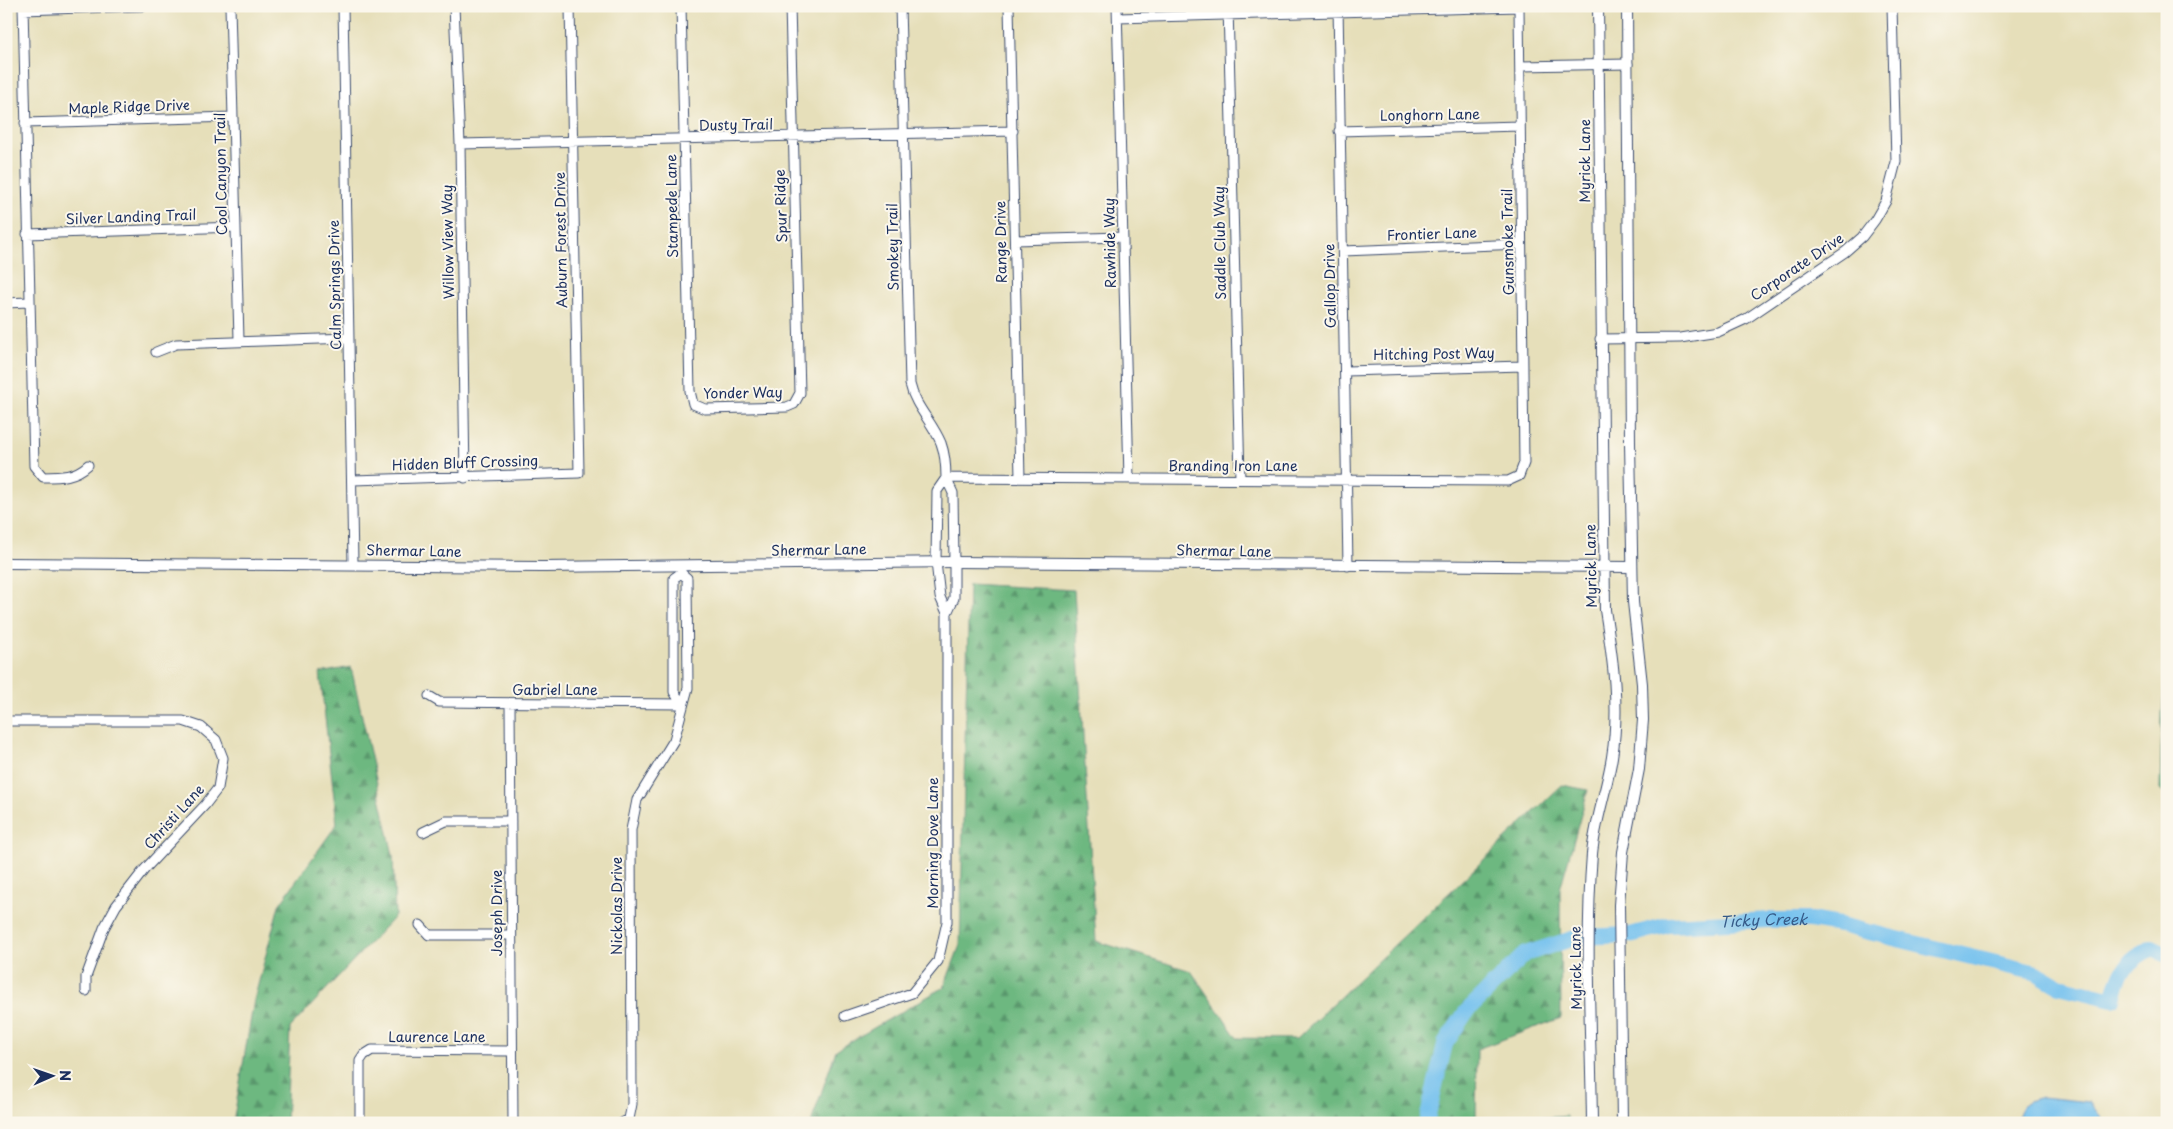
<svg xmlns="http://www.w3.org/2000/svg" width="2173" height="1129" viewBox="0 0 2173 1129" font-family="'Playpen Sans',sans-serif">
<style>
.forest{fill:url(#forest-firs);stroke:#44746f}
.water{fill:#74c1ee;stroke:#4878a6}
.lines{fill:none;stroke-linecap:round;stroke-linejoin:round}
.river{stroke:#74c1ee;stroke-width:16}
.minor-casing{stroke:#39496c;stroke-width:11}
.tertiary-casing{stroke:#39496c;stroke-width:12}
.minor{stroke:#fff;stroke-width:9}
.tertiary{stroke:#fff;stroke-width:10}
.labels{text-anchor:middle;stroke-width:4;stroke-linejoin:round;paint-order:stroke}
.street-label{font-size:14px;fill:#1b2f5e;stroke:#fbf7ec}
.water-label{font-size:15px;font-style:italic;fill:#365b89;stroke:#fbf7ec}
</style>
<defs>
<pattern id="forest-firs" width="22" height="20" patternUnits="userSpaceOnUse" patternTransform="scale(1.25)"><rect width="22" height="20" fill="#6db880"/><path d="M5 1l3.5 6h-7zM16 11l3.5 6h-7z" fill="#59966c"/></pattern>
</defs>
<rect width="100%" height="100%" fill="#fbf7ec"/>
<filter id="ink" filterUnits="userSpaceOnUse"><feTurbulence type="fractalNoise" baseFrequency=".02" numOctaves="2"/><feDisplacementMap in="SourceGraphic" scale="10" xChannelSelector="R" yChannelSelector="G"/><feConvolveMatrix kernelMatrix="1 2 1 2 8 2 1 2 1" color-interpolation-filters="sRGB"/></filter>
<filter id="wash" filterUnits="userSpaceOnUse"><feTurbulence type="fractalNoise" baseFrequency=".0096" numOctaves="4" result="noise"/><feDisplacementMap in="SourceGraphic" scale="20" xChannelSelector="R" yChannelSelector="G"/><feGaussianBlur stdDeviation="1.12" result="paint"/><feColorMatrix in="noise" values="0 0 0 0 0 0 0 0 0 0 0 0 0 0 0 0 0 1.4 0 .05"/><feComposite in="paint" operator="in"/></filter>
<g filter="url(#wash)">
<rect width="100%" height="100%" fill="#e6dfba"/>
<path class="forest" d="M969 584 1074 590 1096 941 1191 971 1237 1038 1296 1039 1562 785 1588 790 1560 889 1561 1018 1477 1049 1476 1123 1567 1116V1123H811L836 1050 944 987 960 945Z
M2167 658V796L2160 789 2162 714Z
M351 667 393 855 395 916 290 1028 286 1123H233L254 1000 279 905 337 824 320 673Z"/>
<path class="water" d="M2042 1097 2089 1102 2106 1123H2016C2020 1104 2024 1101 2042 1097Z"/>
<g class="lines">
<path class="river" id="s1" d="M1426 1123 1445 1044 1466 1012 1525 954 1578 937 1630 935 1668 925 1770 920H1810L1840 925 2037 973 2059 986 2113 999C2120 971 2126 961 2152 948L2167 955"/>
</g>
</g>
<g filter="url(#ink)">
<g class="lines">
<defs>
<path id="minor" d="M23 6 34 466 43 477C61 477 75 477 88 465
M230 6 239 340
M343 6 353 564
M454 6 460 144 465 478
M681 6 690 391 693 404 705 409 787 407 794 404 800 393 790 6
M900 6 910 384C915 407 932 421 941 443 945 454 946 466 946 478L1508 481 1519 476 1524 463 1519 6
M1009 6 1020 478
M1117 6 1129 479
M1228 6 1240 479
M1338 6 1348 566
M23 10 142 6
M1118 18 1519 7
M1521 66 1628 64
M25 123 233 117
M1339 131 1520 126
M460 144 1013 131
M27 234 236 227
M1015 240 1123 237
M1343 251 1521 244
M6 303 28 302
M1600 339 1680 338 1718 332 1746 319 1845 252 1862 237 1875 220 1886 201 1896 162 1892 6
M156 352 176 344 349 338
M1346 371 1523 366
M353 480 579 473 570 6
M681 569V573L674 578V692L682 704
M429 696 439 702 682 704
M510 703 513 1123
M6 721H183L201 727 216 740 223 758 218 788 205 805 144 870 116 906 104 928 86 977V991
M423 832 446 821H511
M420 925 429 935H511
M845 1016 912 993 938 961 947 922V613L940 597 936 562 937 491 946 478 953 493 954 562V598L947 613
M360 1123V1061L364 1055 372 1050 511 1051
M622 1123 629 1119 632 1104 631 830 637 800 674 740 688 688 687 578 681 573"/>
<path id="tertiary" d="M6 563 544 567 954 562 1632 567
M1592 1123C1591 1033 1585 943 1592 854 1595 821 1607 789 1612 757 1620 708 1613 659 1605 610L1598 6
M1622 1123 1619 905 1623 852 1639 769 1643 720 1642 684 1633 602 1630 443 1627 6"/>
</defs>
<use href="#minor" class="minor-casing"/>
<use href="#tertiary" class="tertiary-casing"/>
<use href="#minor" class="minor"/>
<use href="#tertiary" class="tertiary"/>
</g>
</g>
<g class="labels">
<g class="street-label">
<text transform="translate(129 107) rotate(-2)" y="5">Maple Ridge Drive</text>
<text transform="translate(1430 115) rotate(-1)" y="5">Longhorn Lane</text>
<text transform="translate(736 125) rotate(-1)" y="5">Dusty Trail</text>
<text transform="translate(1585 161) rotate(-90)" y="5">Myrick Lane</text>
<text transform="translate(221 174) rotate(-91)" y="5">Cool Canyon Trail</text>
<text transform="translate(672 206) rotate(-91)" y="5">Stampede Lane</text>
<text transform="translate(781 206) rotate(-92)" y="5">Spur Ridge</text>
<text transform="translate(131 217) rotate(-2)" y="5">Silver Landing Trail</text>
<text transform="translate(1432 234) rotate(-2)" y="5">Frontier Lane</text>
<text transform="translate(561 240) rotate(-91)" y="5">Auburn Forest Drive</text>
<text transform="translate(448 242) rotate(-91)" y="5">Willow View Way</text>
<text transform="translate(1001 242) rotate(-91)" y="5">Range Drive</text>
<text transform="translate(1508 242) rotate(-91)" y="5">Gunsmoke Trail</text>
<text transform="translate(1110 243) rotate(-91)" y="5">Rawhide Way</text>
<text transform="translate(1220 243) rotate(-91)" y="5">Saddle Club Way</text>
<text transform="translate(893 247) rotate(-91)" y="5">Smokey Trail</text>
<text transform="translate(1797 267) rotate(-34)" y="5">Corporate Drive</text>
<text transform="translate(335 285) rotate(-91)" y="5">Calm Springs Drive</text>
<text transform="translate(1330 286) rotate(-91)" y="5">Gallop Drive</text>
<text transform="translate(1434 354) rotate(-1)" y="5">Hitching Post Way</text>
<text transform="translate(743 393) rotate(-1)" y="5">Yonder Way</text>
<text transform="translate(465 463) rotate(-2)" y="5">Hidden Bluff Crossing</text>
<text x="1233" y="471">Branding Iron Lane</text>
<text transform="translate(819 550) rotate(-1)" y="5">Shermar Lane</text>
<text transform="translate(414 551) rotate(1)" y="5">Shermar Lane</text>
<text transform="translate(1224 551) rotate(1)" y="5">Shermar Lane</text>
<text transform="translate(1591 566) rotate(-91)" y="5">Myrick Lane</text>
<text x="555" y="695">Gabriel Lane</text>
<text transform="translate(174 817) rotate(-48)" y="5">Christi Lane</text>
<text transform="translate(933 843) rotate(-90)" y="5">Morning Dove Lane</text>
<text transform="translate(617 906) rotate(-90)" y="5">Nickolas Drive</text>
<text transform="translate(497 913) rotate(-90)" y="5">Joseph Drive</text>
<text transform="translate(1576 968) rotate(-91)" y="5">Myrick Lane</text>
<text x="437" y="1042">Laurence Lane</text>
</g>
<g class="water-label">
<text dy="5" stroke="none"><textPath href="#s1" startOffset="445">Ticky Creek</textPath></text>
</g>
</g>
<rect width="2173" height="1129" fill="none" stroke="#fbf7ec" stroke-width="25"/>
<g transform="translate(52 1076) rotate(88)" stroke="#fbf7ec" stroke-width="4" paint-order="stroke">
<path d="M0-4L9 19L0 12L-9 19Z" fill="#1b2f5e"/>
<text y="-8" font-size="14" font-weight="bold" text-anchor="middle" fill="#1b2f5e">N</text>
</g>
</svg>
